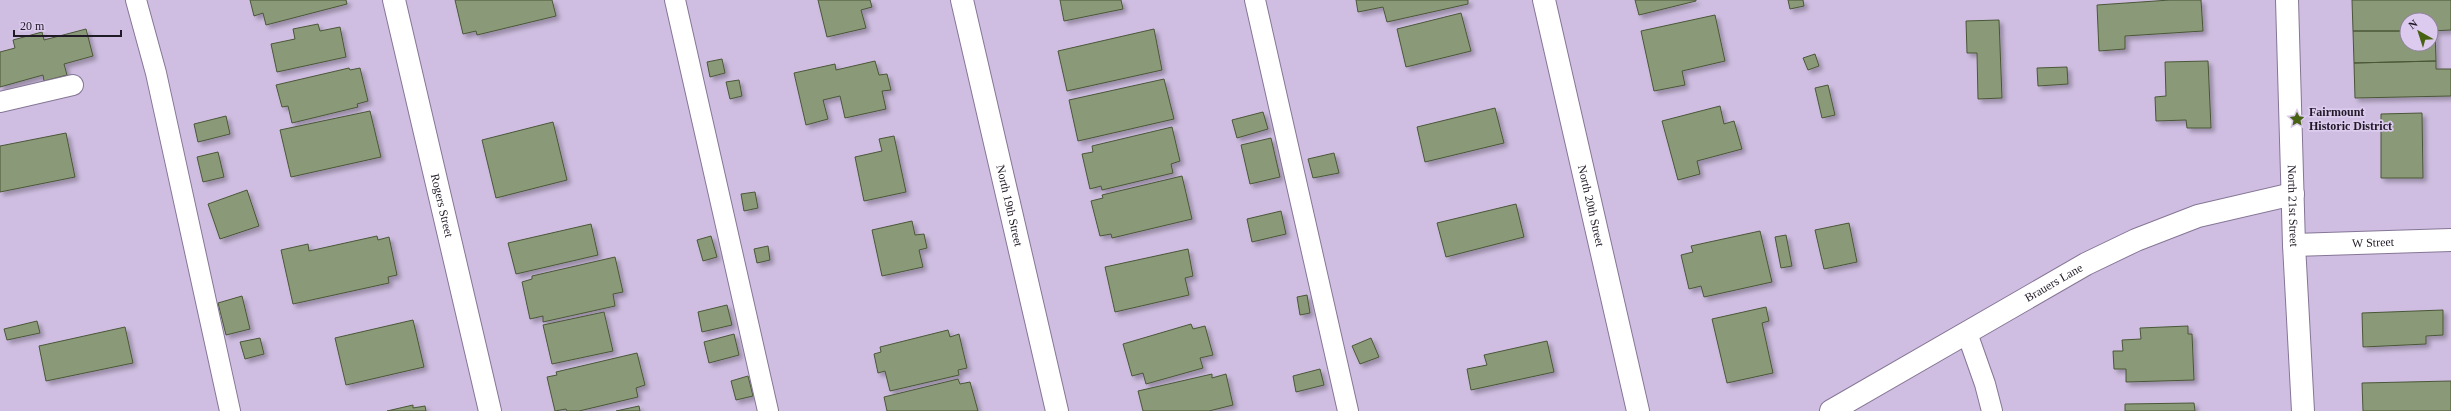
<svg xmlns="http://www.w3.org/2000/svg" width="2451" height="411" viewBox="0 0 2451 411" font-family="'Times New Roman',serif">
<style>
.building{fill:#8a9977;stroke:#4a5738;filter:url(#shadow)}
.lines{fill:none;stroke-linecap:round;stroke-linejoin:round}
.service-casing{stroke:#857696;stroke-width:22}
.minor-casing{stroke:#857696;stroke-width:24}
.service{stroke:#fff;stroke-width:20}
.minor{stroke:#fff;stroke-width:22}
.labels{text-anchor:middle;stroke-width:3.5;stroke-linejoin:round;paint-order:stroke}
.poi-label{font-size:12px;font-weight:bold;fill:#201926;stroke:#dccbee;text-anchor:start}
.street-label{font-size:12px;fill:#201926;stroke:#dccbee}
</style>
<defs>
<filter id="shadow"><feDropShadow dx="3.5" dy="3.5" stdDeviation="2" flood-color="#0004"/></filter>
</defs>
<rect width="100%" height="100%" fill="#cfbee1"/>
<path class="building" d="M250 0H346L347 4 266 25 263 13 254 16Z
M455 0H552L556 16 477 35 476 31 463 34Z
M818 0H870L872 7 861 10 866 28 827 37Z
M1060 0H1121L1123 9 1064 21Z
M1356 0H1468V4L1387 22 1383 7 1358 12Z
M1635 0H1696V1L1639 15Z
M1788 0H1803L1804 6 1790 9Z
M2170 0H2201L2203 31 2125 36V49L2099 51 2097 5Z
M2352 0H2451V30L2431 31V20H2407V31H2353Z
M1461 13 1471 51 1406 67 1397 29Z
M1715 15 1725 61 1682 71 1685 85 1654 91 1641 31Z
M1999 20 2002 98 1978 99 1977 53H1967L1966 21Z
M318 24 320 31 340 27 346 57 277 72 271 44 295 39 293 29Z
M86 29 93 56 64 64 67 75 44 81 43 75 0 87V52L15 48 13 40 42 32 44 40Z
M1154 29 1162 70 1067 91 1058 51Z
M2353 31H2407V44H2431V31H2435L2436 61 2354 63Z
M1815 54 1819 66 1808 70 1803 58Z
M722 59 725 73 710 77 707 62Z
M875 61 879 75 887 74 891 90 882 91 886 109 845 118 840 96 823 100 828 119 806 125 794 73 835 64 836 70Z
M2208 61 2211 128H2187L2186 120 2156 121 2155 97 2166 96 2165 62Z
M2436 61V69H2451V96L2355 98 2354 63Z
M2067 67 2068 84 2038 86 2037 68Z
M349 68 350 70 360 68 368 101 357 104 358 107 292 123 288 106 282 107 276 85Z
M1164 79 1174 119 1078 141 1069 100Z
M739 80 742 96 730 99 726 82Z
M1828 85 1835 115 1822 118 1815 88Z
M1720 106 1724 124 1734 121 1742 149 1697 161 1700 174 1678 180 1662 121Z
M1495 108 1504 143 1425 162 1417 127Z
M370 111 381 157 291 177 280 130Z
M1263 112 1268 129 1237 138 1232 120Z
M2422 113 2423 178H2381V114Z
M226 116 230 134 198 142 194 124Z
M553 122 567 180 496 198 482 140Z
M1172 127 1180 161 1171 164 1173 173 1102 190 1101 186 1090 189 1082 154 1093 152 1092 146Z
M66 133 75 177 0 192V146Z
M894 136 906 192 864 201 855 157 882 151 879 139Z
M1271 138 1280 177 1250 184 1241 145Z
M218 152 224 177 203 182 197 157Z
M1334 153 1339 173 1313 178 1308 159Z
M1182 176 1192 219 1112 238 1111 234 1100 236 1091 201 1103 198 1102 195Z
M247 190 259 226 220 239 208 204Z
M755 192 758 208 744 211 741 194Z
M1516 204 1524 237 1446 257 1437 223Z
M1281 211 1286 234 1252 242 1247 219Z
M912 221 915 235 924 234 927 248 919 250 923 267 882 276 872 230Z
M1849 223 1857 262 1824 269 1815 230Z
M591 224 598 255 516 274 508 243Z
M1760 231 1772 282 1704 297 1701 286 1689 289 1681 255 1693 252 1691 246Z
M1786 235 1792 266 1781 268 1775 237Z
M377 236 378 240 389 237 397 275 388 277 389 283 293 304 281 250 308 244 309 251Z
M711 236 717 257 703 261 697 240Z
M768 246 770 260 757 263 754 249Z
M1188 249 1193 276 1185 278 1189 295 1115 312 1105 267Z
M615 257 623 292 613 294 615 306 543 322V316L530 319 522 282 532 279V276Z
M1307 295 1310 313 1300 315 1297 297Z
M242 296 250 329 226 335 218 303Z
M727 305 732 325 702 332 698 312Z
M1766 307 1769 321 1762 323 1773 373 1727 383 1712 319Z
M2443 310V335L2426 336V344L2363 347 2362 313Z
M604 312 613 351 552 364 543 325Z
M413 320 424 367 346 385 335 338Z
M37 321 40 333 7 340 4 329Z
M1191 324 1193 329 1205 326 1213 355 1200 358 1203 368 1146 384 1143 373 1132 376 1123 344Z
M2188 326V334H2192L2194 380 2126 382V369H2114L2113 351H2123L2122 340 2141 339 2140 328Z
M125 327 133 363 46 381 39 346Z
M948 330 950 337 959 334 967 368 958 370 959 375 890 391 885 371 878 373 874 354 881 352 880 347Z
M734 334 739 355 709 363 704 342Z
M260 338 264 354 245 359 240 342Z
M1371 338 1379 357 1360 364 1352 346Z
M1547 341 1554 372 1471 390 1467 369 1487 365 1484 355Z
M637 353 645 385 636 388 638 397 579 411H567L566 409 555 411 547 377 557 375 556 372Z
M1320 369 1324 385 1296 392 1293 376Z
M1212 374V378L1226 374 1233 405 1209 411H1143L1138 391Z
M748 376 753 396 736 400 731 381Z
M958 379 960 384 970 382 978 411H887L884 397Z
M2451 381V411H2363L2362 383Z
M2194 403 2195 411H2125V404Z
M413 405V408L425 406 426 411H387Z
M639 406 640 411H616Z"/>
<g class="lines">
<defs>
<path id="service" d="M136 0 156 73 230 411
M675 0 768 411
M1255 0 1348 411
M0 102 73 85
M1967 333 1985 384 1992 411"/>
<g id="minor">
<path id="s1" d="M394 0 490 411"/>
<path id="s2" d="M962 0 1057 411"/>
<path id="s3" d="M1544 0 1638 411"/>
<path id="s4" d="M2287 0 2294 245 2303 411"/>
<path id="s5" d="M2294 245 2451 240"/>
<path id="s6" d="M1831 411 2086 264 2136 240 2198 216 2293 194"/>
</g>
</defs>
<use href="#service" class="service-casing"/>
<use href="#minor" class="minor-casing"/>
<use href="#service" class="service"/>
<use href="#minor" class="minor"/>
</g>
<defs>
<symbol id="sight-bare" viewBox="-9 -9 18 18"><path d="M0-6L1.8-2.2L6-1.7L2.9 1.2L3.7 5.4L0 3.3L-3.7 5.4L-2.9 1.2L-6-1.7L-1.8-2.2Z" fill="#476212" stroke="#dccbee" stroke-width="2.5" paint-order="stroke"/></symbol>
</defs>
<g fill-rule="evenodd">
<use href="#sight-bare" x="2286" y="108" width="22" height="22"/>
</g>
<g class="labels">
<g class="poi-label">
<text x="2309" y="116">Fairmount<tspan x="2309" dy="14">Historic District</tspan></text>
</g>
<g class="street-label">
<text dy="4" stroke="none"><textPath href="#s1" startOffset="211">Rogers Street</textPath></text>
<text dy="4" stroke="none"><textPath href="#s2" startOffset="211">North 19th Street</textPath></text>
<text dy="4" stroke="none"><textPath href="#s3" startOffset="211">North 20th Street</textPath></text>
<text dy="4" stroke="none"><textPath href="#s4" startOffset="206">North 21st Street</textPath></text>
<text dy="4" stroke="none"><textPath href="#s5" startOffset="79">W Street</textPath></text>
<text dy="4" stroke="none"><textPath href="#s6" startOffset="257">Brauers Lane</textPath></text>
</g>
</g>
<g transform="translate(2419 32) rotate(321)"><circle r="19" fill="#dccbee" stroke="#91849e"/>
<path d="M0-3L7 15L0 10L-7 15Z" fill="#476212"/>
<text y="-6" font-size="11" font-weight="bold" text-anchor="middle" fill="#201926">N</text>
</g>
<path d="M14 30v6h107v-6" fill="none" stroke="#201926" stroke-width="2"/>
<text x="20" y="30" font-size="12" fill="#201926" stroke="#dccbee" stroke-width="3" paint-order="stroke">20 m</text>
</svg>
